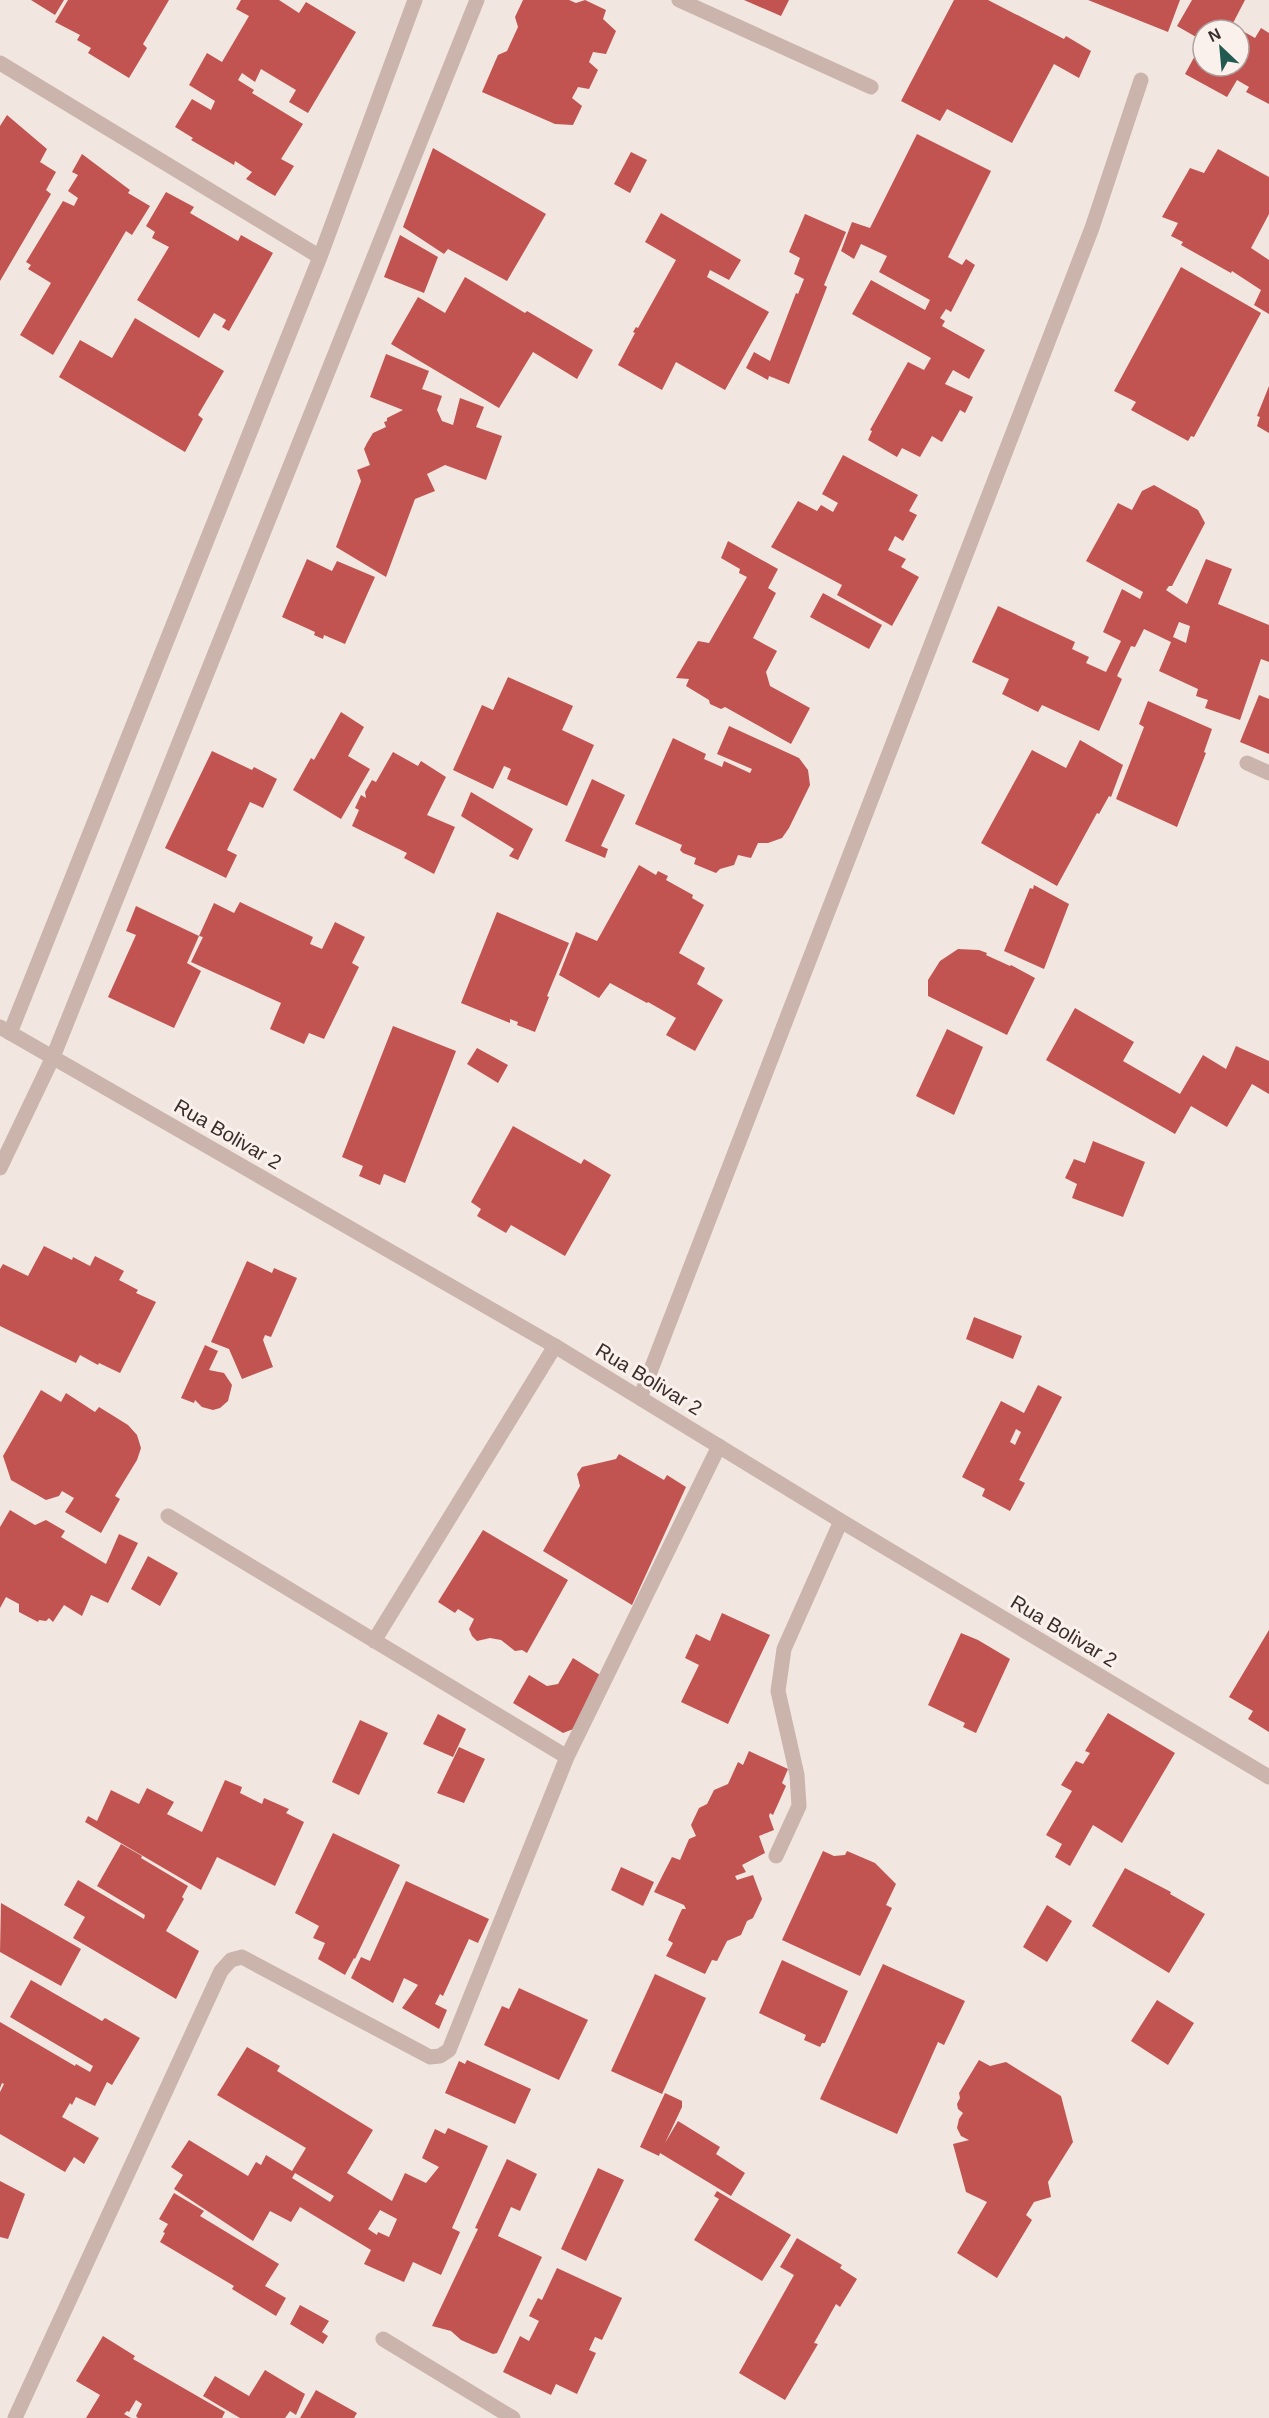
<svg xmlns="http://www.w3.org/2000/svg" width="1269" height="2418" viewBox="0 0 1269 2418" font-family="Arial,sans-serif">
<style>
.building{fill:#c15450;fill-rule:evenodd}
.lines{fill:none;stroke-linecap:round;stroke-linejoin:round}
.minor{stroke:#cab4ac;stroke-width:15}
.tertiary{stroke:#cab4ac;stroke-width:15}
.labels{text-anchor:middle;stroke-width:6;stroke-linejoin:round;paint-order:stroke}
.street-label{font-size:20px;fill:#392c2b;stroke:#faf1ed}
</style>
<rect width="100%" height="100%" fill="#f2e6e1"/>
<path class="building" d="M31 0H64L55 15Z
M68 0H169L143 44 147 48 129 78 88 53 91 48 77 40 80 35 55 22Z
M241 0H279L299 13 306 2 356 32 308 113 289 102 296 90 261 69 255 82 242 73 238 80 254 90 252 93 303 124 281 159 294 166 275 196 246 179 252 172 235 161 234 165 191 140 193 138 175 127 192 99 211 110 215 101 189 85 207 53 222 62 249 16 236 9Z
M523 0H569L576 3 585 0 606 10 603 19 616 31 606 54 593 52 589 62 598 70 589 89 578 87 572 98 582 106 573 125 555 124 482 92 498 55 507 51 518 27 515 17Z
M744 0H789L781 16Z
M954 0H988L1064 39 1066 36 1091 51 1079 78 1054 64 1012 143 947 109 940 121 901 101Z
M1088 0H1180L1168 32Z
M1192 0H1245L1232 25 1255 38 1261 28 1269 33V104L1246 92 1249 87 1237 80 1227 97 1185 74 1203 41 1177 26ZM1203 30H1239V66H1203Z
M7 115 47 149 40 162 56 172 46 190 51 194 0 281V126Z
M917 134 991 171 948 257 962 265 966 259 975 265 951 312 946 309 940 318 945 321 942 326 985 350 969 379 953 370 945 384 973 397 965 413 960 410 942 442 932 436 920 457 902 448 897 457 868 440 872 431 870 430 908 362 924 370 931 358 852 314 871 280 925 310 930 300 879 272 887 256 861 244 854 259 841 251 852 222 870 228Z
M433 148 546 214 507 281 448 249 444 254 403 227Z
M1218 149 1269 177V214L1251 248 1269 260V314L1254 305 1261 290 1232 271 1231 273 1181 245 1183 242 1171 236 1178 223 1162 217 1190 168 1204 173Z
M631 152 647 160 630 193 614 184Z
M82 154 130 190 128 193 150 206 132 235 126 231 53 355 20 335 51 283 28 269 31 265 26 262 63 201 74 206 78 198 68 191 78 175 72 172Z
M166 192 194 207 190 213 238 241 241 235 273 253 229 331 222 327 226 320 214 313 199 338 137 300 169 247 152 238 155 232 146 226Z
M661 213 741 260 729 280 710 270 707 277 769 312 725 390 676 362 662 390 618 365 635 333 633 332 636 327 638 328 676 260 645 242Z
M805 214 846 232 824 285 827 287 789 384 769 376 768 380 746 368 754 352 770 361 796 293 798 294 804 279 794 274 800 258 789 252Z
M400 235 438 257 424 293 384 277Z
M1181 267 1261 313 1194 437 1191 436 1188 441 1131 410 1136 402 1114 391Z
M465 277 525 313 527 311 593 350 577 379 533 352 499 408 391 344 418 297 445 313Z
M135 318 224 371 198 415 203 419 185 452 59 377 80 340 112 358Z
M386 354 429 371 422 389 442 396 437 410 442 421 453 425 460 398 484 407 476 427 502 436 486 480 445 465 427 474 435 491 415 499 386 577 336 547 361 481 357 470 370 465 364 449 367 443 373 433 386 427 384 422 387 421V418L403 410 370 397Z
M1269 386V433L1257 426 1260 417 1257 416Z
M843 455 918 495 909 511 917 515 903 541 895 536 888 550 906 559 901 567 919 577 892 626 837 595 842 585 771 547 798 501 817 511 821 505 833 512 838 503 822 494Z
M1154 485 1198 510 1205 523 1172 586H1169L1166 590 1187 604 1206 559 1232 569 1218 604 1269 625V662L1261 659 1240 720 1205 708 1208 700 1196 696 1198 689 1159 671 1171 642 1144 629 1135 647 1131 646 1117 676 1122 679 1099 731 1042 705 1038 712 1002 694 1009 679 972 662 998 606 1075 642 1072 649 1089 657 1086 663 1106 672 1121 641 1103 632 1122 589 1140 599 1143 592 1086 561 1118 503 1132 510 1142 491ZM1179 622 1190 626 1186 643 1173 637Z
M728 541 778 569 768 588 776 593 753 638 777 651 766 672 770 686 810 708 791 744 725 707 721 709 710 704 709 700 686 686 689 679 676 678 698 641 709 643 747 577 739 573 740 569 721 558Z
M307 559 332 571 337 561 375 577 345 644 324 635 323 639 314 635 315 632 282 617Z
M823 593 882 625 869 649 810 617Z
M508 677 573 706 562 730 594 745 567 806 507 779 511 769 504 766 493 789 453 770 482 705 493 710Z
M1259 695 1269 699V754L1240 742Z
M1148 701 1212 729 1204 752 1206 753 1177 827 1116 799 1144 727 1139 724Z
M341 712 364 727 348 756 370 769 341 819 293 790 311 758 314 760Z
M729 726 799 758 808 770 810 785 789 828 782 838 768 843H758L751 858 738 855 734 865 720 869 716 873 694 864 696 858 683 853 680 850 682 845 635 824 673 738 706 754 704 759 722 767 724 761 750 773 752 769 717 754Z
M1080 740 1123 765 1111 797 1109 796 1099 814 1097 813 1057 886 981 843 1032 750 1066 768Z
M212 751 252 770 254 767 277 779 263 808 250 802 227 850 237 855 226 878 165 848Z
M393 752 418 766 421 761 446 777 427 815 455 827 434 874 404 858 407 853 352 826 359 810 355 808 361 795 366 798 365 792 372 780 376 782Z
M592 779 625 795 601 846 608 849 605 858 565 841Z
M471 792 533 829 518 860 509 856 514 849 461 816Z
M639 865 656 875 658 871 668 876 666 880 693 895 692 898 704 905 679 953 705 968 697 984 723 1000 695 1051 666 1035 676 1018 648 1002 647 1003 610 983 599 998 559 975 576 932 597 941Z
M1034 885 1069 904 1044 969 1004 951 1030 888 1033 889Z
M240 902 313 937 310 944 322 949 335 922 365 937 352 963 359 967 324 1039 309 1033 304 1044 270 1029 281 1003 191 962 203 937 199 936 214 903 234 913Z
M136 906 199 936 187 963 201 971 174 1028 108 997 136 935 126 931Z
M497 912 569 943 547 996 549 997 535 1032 517 1025 518 1022 510 1019V1023L461 1003Z
M958 949 979 950 987 953 986 955 1010 966 1011 965 1035 978 1007 1035 928 996V980L940 961Z
M1075 1008 1134 1042 1123 1061 1180 1094 1203 1055 1226 1069 1236 1046 1269 1061V1094L1252 1084 1227 1127 1191 1106 1175 1134 1046 1060Z
M393 1026 456 1051 405 1183 384 1174 380 1185 359 1176 363 1166 342 1157Z
M947 1029 983 1047 954 1115 916 1096Z
M477 1048 508 1065 498 1083 467 1064Z
M513 1126 581 1164 584 1159 611 1175 565 1256 511 1225 506 1233 477 1216 481 1209 471 1202Z
M1093 1141 1145 1162 1123 1217 1072 1198 1077 1184 1065 1178 1074 1159 1085 1163Z
M44 1246 72 1260 73 1257 90 1266 95 1256 124 1271 119 1280 138 1290 136 1293 156 1302 120 1373 99 1363 98 1365 80 1355 76 1363 0 1326V1269L3 1264 28 1276Z
M247 1261 272 1273 274 1268 297 1278 271 1337 265 1335 263 1340 273 1367 242 1379 229 1349 211 1342Z
M974 1317 1022 1336 1013 1359 966 1339Z
M205 1345 218 1351 209 1370 224 1373 232 1385 228 1401 220 1408 213 1410 202 1407 195 1400 194 1403 181 1398Z
M1038 1385 1062 1397 1019 1480 1025 1483 1010 1511 982 1496 985 1489 962 1477 1001 1401 1024 1413ZM1016 1429 1021 1432 1015 1445 1010 1442Z
M41 1390 61 1402 66 1393 95 1412 99 1407 128 1425 137 1435 141 1448 137 1460 115 1496 120 1499 101 1533 65 1512 74 1498 62 1491 59 1496 46 1500 11 1480 3 1456Z
M619 1454 664 1480 667 1475 686 1487 632 1605 543 1551 580 1486 577 1474 582 1467 616 1459Z
M10 1510 35 1525 46 1520 65 1531 61 1537 106 1564 119 1534 138 1543 108 1603 91 1595 82 1616 64 1605 53 1622 49 1618 46 1621 39 1620 38 1622 19 1612V1604L6 1597 0 1608V1527Z
M483 1530 568 1580 527 1653 522 1650 515 1651 501 1640 490 1638 477 1641 472 1636 469 1629 474 1619 458 1609 455 1613 438 1602Z
M148 1556 178 1573 160 1606 131 1589Z
M722 1613 770 1635 728 1724 681 1702 699 1665 685 1658 696 1634 710 1641Z
M1269 1630V1732L1248 1719 1253 1711 1229 1697Z
M961 1633 978 1640 1010 1659 976 1733 963 1727 965 1723 928 1705Z
M573 1658 600 1675 576 1728 563 1733 513 1703 529 1675 547 1686 558 1684Z
M1108 1713 1175 1753 1122 1843 1093 1825 1070 1866 1055 1857 1062 1844 1046 1835 1072 1791 1061 1785 1076 1761 1083 1764 1090 1753 1085 1751Z
M438 1714 466 1729 453 1757 423 1744Z
M360 1720 388 1733 359 1795 332 1782Z
M459 1747 485 1759 464 1803 437 1793Z
M749 1751 788 1769 782 1783 786 1786 773 1815 770 1813 769 1816 774 1830 759 1836 765 1853 742 1865 746 1872 735 1876 737 1880 753 1875 762 1899 753 1918 747 1921 741 1935 727 1941 717 1961 712 1960 705 1974 666 1956 673 1943 668 1940 682 1909H686L684 1905 654 1892 672 1857 680 1860 689 1839 696 1836 691 1825 699 1808 707 1804 714 1790 728 1784 738 1762 743 1765Z
M225 1780 242 1787 240 1793 262 1804 264 1798 289 1809 286 1813 304 1822 275 1886 217 1857 201 1890 85 1822 88 1816 97 1821 111 1790 139 1804 147 1788 174 1802 167 1814 202 1832Z
M333 1833 400 1865 355 1959 354 1958 345 1975 318 1959 325 1943 313 1938 319 1926 295 1913Z
M121 1844 142 1856 141 1858 188 1886 182 1897 184 1899 166 1931 199 1951 176 1999 73 1938 85 1917 64 1905 78 1880 144 1919 145 1915 97 1886Z
M823 1851 834 1856 845 1855 847 1851 875 1863 896 1884 886 1905 892 1908 860 1976 782 1940Z
M621 1867 654 1882 643 1906 611 1890Z
M1125 1868 1171 1892 1170 1894 1205 1914 1169 1973 1092 1926Z
M406 1881 489 1919 478 1943 469 1939 443 1996 440 1994 435 2004 447 2010 439 2029 402 2008 418 1985 404 1978 393 2003 351 1978 361 1957 370 1961Z
M1 1903 81 1949 61 1986 0 1952Z
M1047 1905 1072 1921 1047 1962 1023 1947Z
M782 1960 848 1991 825 2043H822L820 2047 804 2040 806 2035 759 2013Z
M883 1964 965 2001 944 2045 938 2042 897 2134 820 2099Z
M655 1974 706 1998 662 2094 611 2071Z
M31 1980 102 2021 105 2018 140 2038 112 2085 107 2082 95 2106 76 2097 72 2105 70 2103 62 2117 99 2138 84 2164 74 2157 65 2172 0 2134V2092L4 2084 2 2083 0 2088V2022L75 2066 76 2064 90 2072 93 2066 10 2017Z
M519 1988 588 2020 559 2080 484 2045 502 2006 509 2009Z
M1157 2000 1194 2023 1168 2065 1131 2041Z
M247 2047 280 2066 277 2071 373 2130 347 2173 392 2201 405 2173 426 2183 439 2167 422 2158 435 2129 445 2134 448 2128 488 2146 452 2228 460 2232 441 2275 413 2262 404 2282 364 2264 371 2250 300 2207 291 2222 270 2211 253 2241 174 2189 183 2175 171 2167 189 2140 248 2176 256 2162 261 2165 266 2155 292 2171 306 2148 217 2095ZM295 2173 334 2196 330 2202 292 2178ZM380 2210 397 2219 389 2237 378 2232 377 2235 368 2229Z
M467 2060 531 2089 515 2124 445 2093 459 2061 465 2064Z
M979 2060 990 2066 1006 2062 1061 2096 1073 2142 1048 2182 1051 2197 1034 2202 1026 2215 1032 2220 997 2278 957 2253 987 2202 966 2192 953 2144 969 2140 961 2136 957 2128 959 2119 963 2113 958 2109 957 2104 960 2098 959 2093Z
M665 2093 682 2101V2107L665 2143 678 2121 720 2147 716 2154 745 2173 731 2196 660 2153 659 2156 640 2147Z
M507 2159 537 2174 520 2211 511 2207 498 2236 542 2257 497 2353 493 2354 461 2340 451 2331 432 2326 478 2229 475 2228Z
M598 2168 624 2180 586 2261 561 2249Z
M0 2181 25 2194 8 2239 0 2237Z
M717 2191 791 2235 762 2281 694 2240 719 2199 714 2196Z
M174 2193 204 2211 200 2216 279 2264 265 2286 286 2298 276 2316 232 2289 234 2286 160 2242 165 2233 163 2232 168 2224 159 2219Z
M797 2238 842 2265 840 2268 857 2279 840 2307 836 2304 814 2343 818 2344 785 2400 739 2373 794 2275 780 2267Z
M557 2268 622 2298 602 2340 595 2337 589 2350 596 2353 577 2394 556 2384 551 2395 503 2372 520 2336 529 2341 539 2321 529 2316 538 2298 542 2300Z
M300 2305 329 2321 322 2332 328 2336 323 2344 290 2324Z
M103 2336 135 2356 133 2359 225 2412 222 2418H138L136 2416 142 2404 136 2400 129 2412 127 2411 124 2414 131 2418H86L100 2395 76 2381Z
M265 2370 305 2394 296 2415 290 2411 285 2418H240L203 2396 215 2376 249 2396Z
M316 2390 357 2413 354 2418H300Z"/>
<g class="lines">
<path class="minor" d="M679 0 871 87
M0 63 320 257
M1247 763 1269 773
M10 1033 320 257 415 0
M0 1168 53 1057 477 0
M640 1398 1092 228 1141 80
M168 1516 567 1757
M374 1641 555 1346
M776 1856 799 1806 797 1775 778 1691 784 1649 841 1521
M383 2339 513 2418
M15 2418 221 1971 231 1960 242 1957 430 2057 440 2056 449 2050 567 1757 719 1446"/>
<path class="tertiary" d="M0 1027 555 1346 841 1521 1269 1777"/>
</g>
<g class="labels">
<g class="street-label">
<text transform="translate(228 1134) rotate(30)" y="7">Rua Bolivar 2</text>
<text transform="translate(649 1379) rotate(31)" y="7">Rua Bolivar 2</text>
<text transform="translate(1064 1631) rotate(31)" y="7">Rua Bolivar 2</text>
</g>
</g>
<g transform="translate(1221 48) rotate(334)"><circle r="28" fill="#faf1ed" stroke="#ada29f" stroke-width="1.5"/>
<path d="M0-4.5L10 22L0 15L-10 22Z" fill="#225951"/>
<text y="-9" font-size="16" font-weight="bold" text-anchor="middle" fill="#392c2b">N</text>
</g>
</svg>
